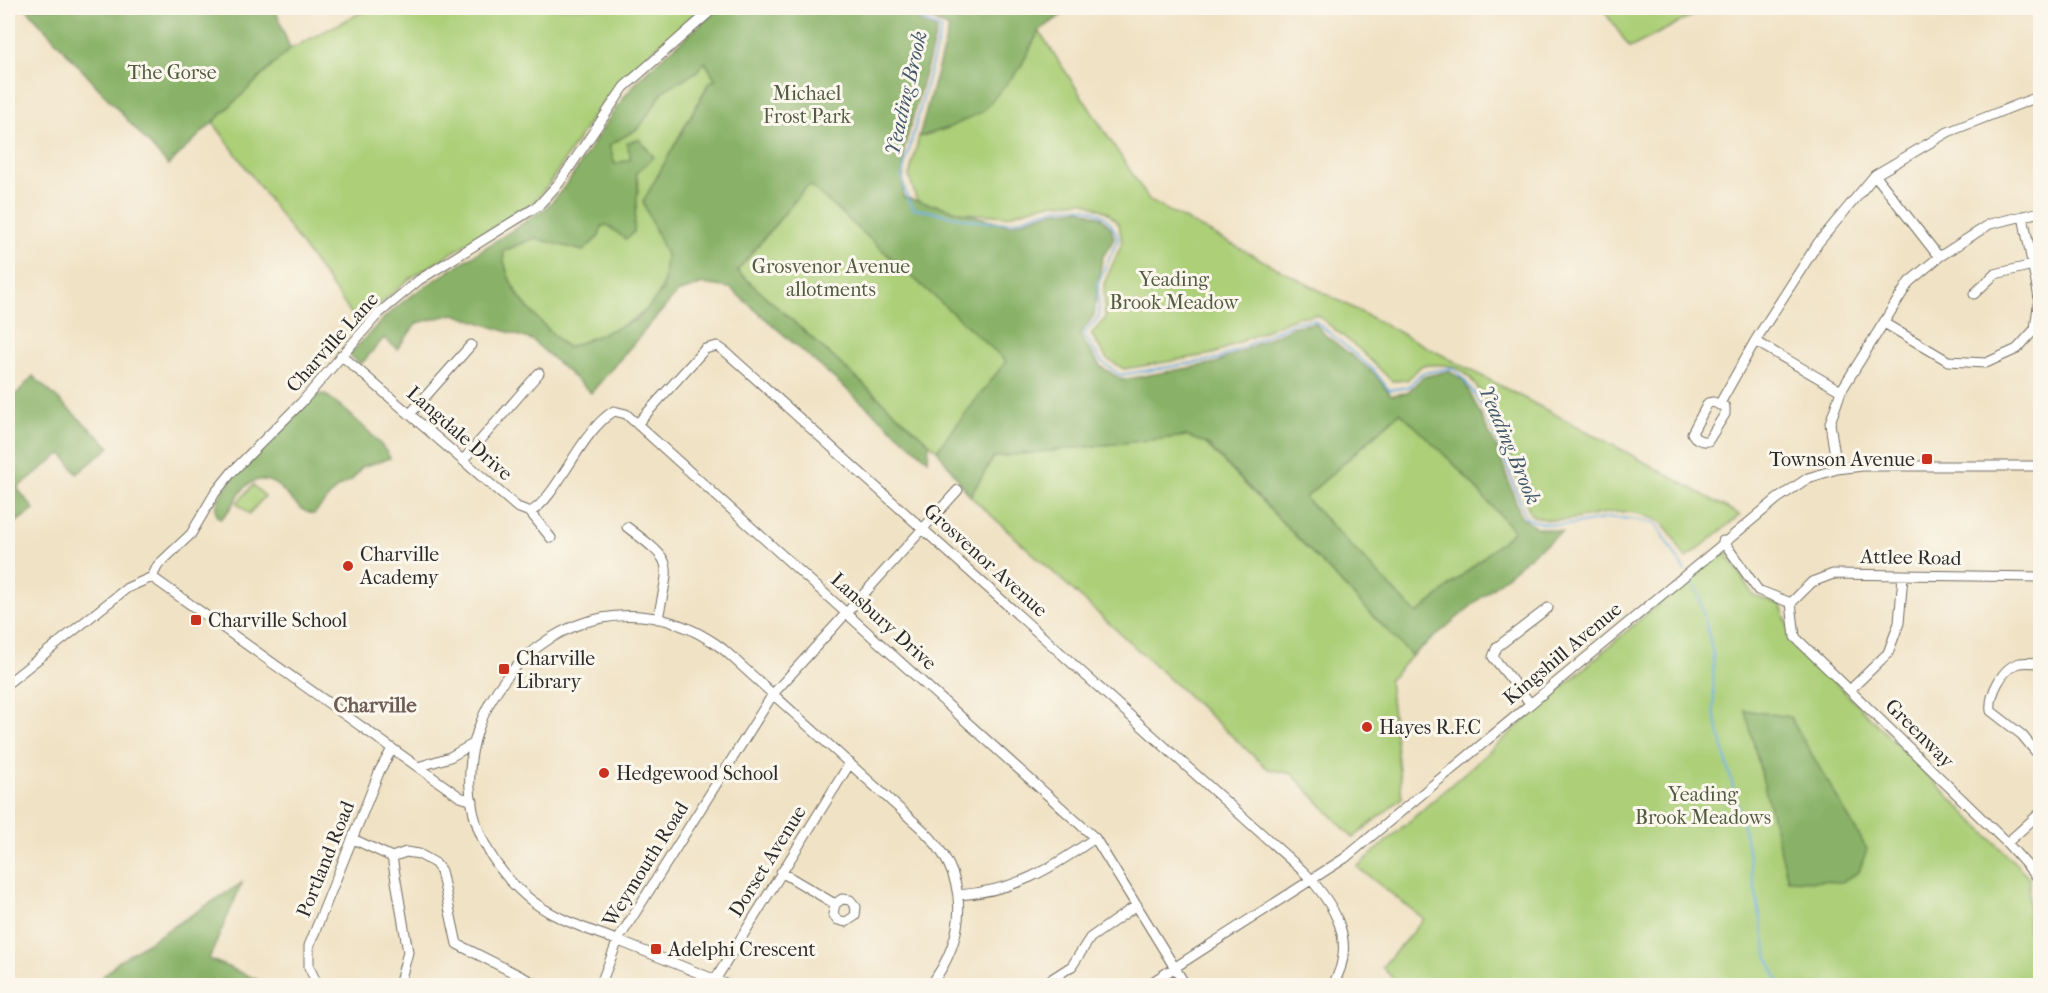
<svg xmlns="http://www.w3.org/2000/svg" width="2048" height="993" viewBox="0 0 2048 993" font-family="'IM FELL French Canon',serif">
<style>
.green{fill:#accf78;stroke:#6c7d52;stroke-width:1.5}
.forest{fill:#89b268;stroke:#5a6e4a;stroke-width:1.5;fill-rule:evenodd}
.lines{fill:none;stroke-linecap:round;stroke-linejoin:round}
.stream{stroke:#6fafe2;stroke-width:2}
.minor-casing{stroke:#706b61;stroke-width:11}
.minor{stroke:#fff;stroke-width:9}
.poi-dot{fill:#c8321e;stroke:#fbf7ec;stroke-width:2}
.labels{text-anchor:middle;stroke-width:6;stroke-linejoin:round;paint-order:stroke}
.park-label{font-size:20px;fill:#525c42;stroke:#fbf7ec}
.street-label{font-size:20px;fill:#2b2b2b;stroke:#fbf7ec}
.poi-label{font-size:20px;fill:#2b2b2b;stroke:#fbf7ec;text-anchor:start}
.water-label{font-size:21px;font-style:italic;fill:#43596b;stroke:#fbf7ec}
.neighbourhood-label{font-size:21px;font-weight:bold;fill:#6e5c56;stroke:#fbf7ec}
</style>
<rect width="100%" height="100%" fill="#fbf7ec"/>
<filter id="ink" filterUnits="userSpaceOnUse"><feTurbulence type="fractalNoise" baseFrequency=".0167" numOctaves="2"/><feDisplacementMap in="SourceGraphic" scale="12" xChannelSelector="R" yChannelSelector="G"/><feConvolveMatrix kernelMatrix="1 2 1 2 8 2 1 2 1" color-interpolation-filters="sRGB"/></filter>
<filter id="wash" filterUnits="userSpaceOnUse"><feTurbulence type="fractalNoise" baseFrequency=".008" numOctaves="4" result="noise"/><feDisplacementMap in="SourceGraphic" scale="24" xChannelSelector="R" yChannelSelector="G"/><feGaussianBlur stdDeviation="1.35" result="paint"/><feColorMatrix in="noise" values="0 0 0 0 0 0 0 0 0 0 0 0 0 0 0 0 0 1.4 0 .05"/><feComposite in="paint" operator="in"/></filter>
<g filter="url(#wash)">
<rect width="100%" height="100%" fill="#f0e2c5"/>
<path class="green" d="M370 8H702L629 71 597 110 549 184 533 203 409 279 358 323 213 122 290 49Z
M1602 8H1707L1630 48Z
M1039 31 1150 201 1628 453 1740 515 1686 559C1679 548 1672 533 1663 524 1659 519 1651 518 1646 516 1607 501 1571 532 1531 515 1519 483 1488 386 1462 371 1450 363 1435 365 1422 365L1407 380 1392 381 1360 350 1317 315 1296 317 1213 354 1124 369 1107 359 1091 334 1105 319 1104 284 1122 243 1119 224 1107 212 1083 201 1046 204 1006 216 965 213 936 205 918 204 909 176 919 137 948 128 1020 68Z
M704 61 716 80 709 82 643 202C649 216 665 243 666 257 670 318 612 329 567 348 538 319 505 293 503 251L535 238 583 251 599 236 602 226 607 225 626 239 634 232V207L639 183 631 159 615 164 609 145 639 128 664 90 696 72Z
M809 184 1007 361 937 450 737 271Z
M1401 412 1456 466 1514 531 1417 614 1305 498Z
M1186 436 1200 438 1412 656 1389 680 1402 798 1353 838 1292 774 1268 769 970 496 994 457Z
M253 485 265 496 249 514 237 503Z
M1723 547 1753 595 1781 605 1793 640 2029 877 2028 931 2040 937V985H1399L1382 967 1424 919 1357 867Z"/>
<path class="forest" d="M26 8H275L290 49 168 165Z
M718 8H893L937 30 904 148 903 197 1010 225 1051 212 1080 209 1100 217 1111 228 1114 239 1102 258 1094 315 1080 335 1100 366 1122 380 1216 363 1295 326 1315 323 1324 334 1374 373 1391 395 1407 393 1423 377 1449 371 1464 381 1498 451 1521 517 1536 527 1562 532 1536 551 1412 656 1207 444 1186 436 994 457 970 496 937 450 1006 361 811 186 806 187 737 271 929 443 928 460 730 288 703 284 677 293 591 393 532 340 454 314 417 323 397 349 384 338 361 364 349 355 384 318 409 297 545 209C580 175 598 128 630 90 655 59 691 36 718 8ZM705 62 716 80 710 82 643 202 666 255 663 290 638 319 567 348C538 319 505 293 503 251L535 238 583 251 599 236 602 226 607 225 626 239 634 232C634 213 641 189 636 173L654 157 639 139 627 143 631 159 615 164 609 145 639 128 664 90 696 72ZM1400 412 1456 466 1514 531 1417 614 1305 498Z
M909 8H1072L1039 31 1020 68 982 112 948 128 919 137 949 28Z
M33 376 110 447 77 474 62 453 17 488 34 509 8 528V403Z
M324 394C341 405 382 441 390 458L362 467 352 480 337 488 314 514C290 511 282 473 255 481 238 486 234 511 220 519 217 516 215 512 216 507 224 475 287 428 309 401L316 395Z
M1745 710 1790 717 1867 849 1859 872 1842 882 1788 880Z
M242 883 209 959 270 985H94L120 960Z"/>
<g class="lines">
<path class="stream" d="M900 8 941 29 902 176 907 197 914 209C944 212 976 225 1006 222 1018 222 1030 215 1042 212 1073 203 1107 203 1118 239L1098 283 1099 316 1084 334 1101 361 1120 375 1218 359 1295 322 1314 320 1374 370 1389 390 1408 387 1422 373 1452 368C1488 396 1509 475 1526 518 1561 532 1579 521 1613 518 1627 517 1642 521 1656 523L1685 571
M1688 576 1698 592 1713 653 1714 713 1745 834 1768 959 1781 986"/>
</g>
</g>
<g filter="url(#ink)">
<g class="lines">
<defs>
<path id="minor" d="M1875 175 1939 257
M1974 294 1995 274 2033 265
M1884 323 1948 361 1986 363 2017 349 2035 329 2039 298 2023 216
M1755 341 1841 391
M341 355 517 507 530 512 551 538
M1713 402 1725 407V414L1708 441C1701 442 1695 439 1692 433L1708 403Z
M1719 405 1755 341 1818 243 1875 175 1948 132 2040 96
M410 414 471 345
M637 424 705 349 717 346 727 353 1303 871C1334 903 1359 943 1332 986
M464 459 539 373
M1837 469 1830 423 1841 391 1909 282 1939 257 1990 224 2040 212
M530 512C557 499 580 431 614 411L626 414 1095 838 1186 986
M627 527C677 565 669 559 658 619
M1723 541 1758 590 1791 603
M152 577 158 565 191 534 215 493 232 472 301 403 378 314 419 280 538 206 559 183 624 87 714 8
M152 577 460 797 473 801
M1791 603 1795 637 2007 843 2040 880
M1791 603 1812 582 1833 574 2040 577
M2040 663C2034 663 2026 662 2020 663 2002 667 1989 695 1991 711L2022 735 2040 757
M8 683 127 588 152 577
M1851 689 1888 653 1899 623 1903 576
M1530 703 1493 657 1497 647 1548 608
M418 767 450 757 473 744
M353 839 392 857 406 852 419 854 435 863 441 871 457 944 540 986
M2007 843 2040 813
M392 857 408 952 399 986
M781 872 835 904 842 899 850 900 856 907 855 916 846 922 838 920 833 914 835 904
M958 895C1015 891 1049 870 1095 838
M715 980 850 763
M1044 984 1072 966 1090 938 1137 905
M318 986 309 967V946L380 770 392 749
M600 986 618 940 773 694 958 490
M730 986C692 970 654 955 616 940 585 928 551 918 526 896 374 764 560 528 723 649L922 829C970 875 969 934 930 986
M1146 986 1345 858 1777 499 1808 478 1837 469 1863 466H2040"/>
</defs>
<use href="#minor" class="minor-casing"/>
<use href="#minor" class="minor"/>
</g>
</g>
<g class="poi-dot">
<rect x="1921" y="453" width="12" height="12" rx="3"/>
<circle cx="348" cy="566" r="6"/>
<rect x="190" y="614" width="12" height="12" rx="3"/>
<rect x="498" y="663" width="12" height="12" rx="3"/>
<circle cx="1367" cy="727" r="6"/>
<circle cx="604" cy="773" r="6"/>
<rect x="650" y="943" width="12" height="12" rx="3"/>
</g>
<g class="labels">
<g class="park-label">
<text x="172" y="79">The Gorse</text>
<text x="807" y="100">Michael<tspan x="807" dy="23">Frost Park</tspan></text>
<text x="831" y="273">Grosvenor Avenue<tspan x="831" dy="23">allotments</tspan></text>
<text x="1174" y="286">Yeading<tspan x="1174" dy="23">Brook Meadow</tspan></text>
<text x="1703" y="801">Yeading<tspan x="1703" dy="23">Brook Meadows</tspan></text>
</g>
<g class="street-label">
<text transform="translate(332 342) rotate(-48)" y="7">Charville Lane</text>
<text transform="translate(460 433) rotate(41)" y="7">Langdale Drive</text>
<text transform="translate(1911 557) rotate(1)" y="7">Attlee Road</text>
<text transform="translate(986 560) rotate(42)" y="7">Grosvenor Avenue</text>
<text transform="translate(884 621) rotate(42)" y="7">Lansbury Drive</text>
<text transform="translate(1562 653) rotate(-40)" y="7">Kingshill Avenue</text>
<text transform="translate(1920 733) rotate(45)" y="7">Greenway</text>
<text transform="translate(325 859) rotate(-68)" y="7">Portland Road</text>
<text transform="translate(767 861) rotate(-58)" y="7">Dorset Avenue</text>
<text transform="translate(645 864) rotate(-58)" y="7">Weymouth Road</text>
</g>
<g class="poi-label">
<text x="1915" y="466" text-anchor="end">Townson Avenue</text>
<text x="360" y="561">Charville<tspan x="360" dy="23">Academy</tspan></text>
<text x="208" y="627">Charville School</text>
<text x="516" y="665">Charville<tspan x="516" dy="23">Library</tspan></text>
<text x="1379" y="734">Hayes R.F.C</text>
<text x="616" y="780">Hedgewood School</text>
<text x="668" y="956">Adelphi Crescent</text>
</g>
<g class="water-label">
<text transform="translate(906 93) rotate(-77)" y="7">Yeading Brook</text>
<text transform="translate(1510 445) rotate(67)" y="7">Yeading Brook</text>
</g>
<g class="neighbourhood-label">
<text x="375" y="712">Charville</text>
</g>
</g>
<rect width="2048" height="993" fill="none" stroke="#fbf7ec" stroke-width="30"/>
</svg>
